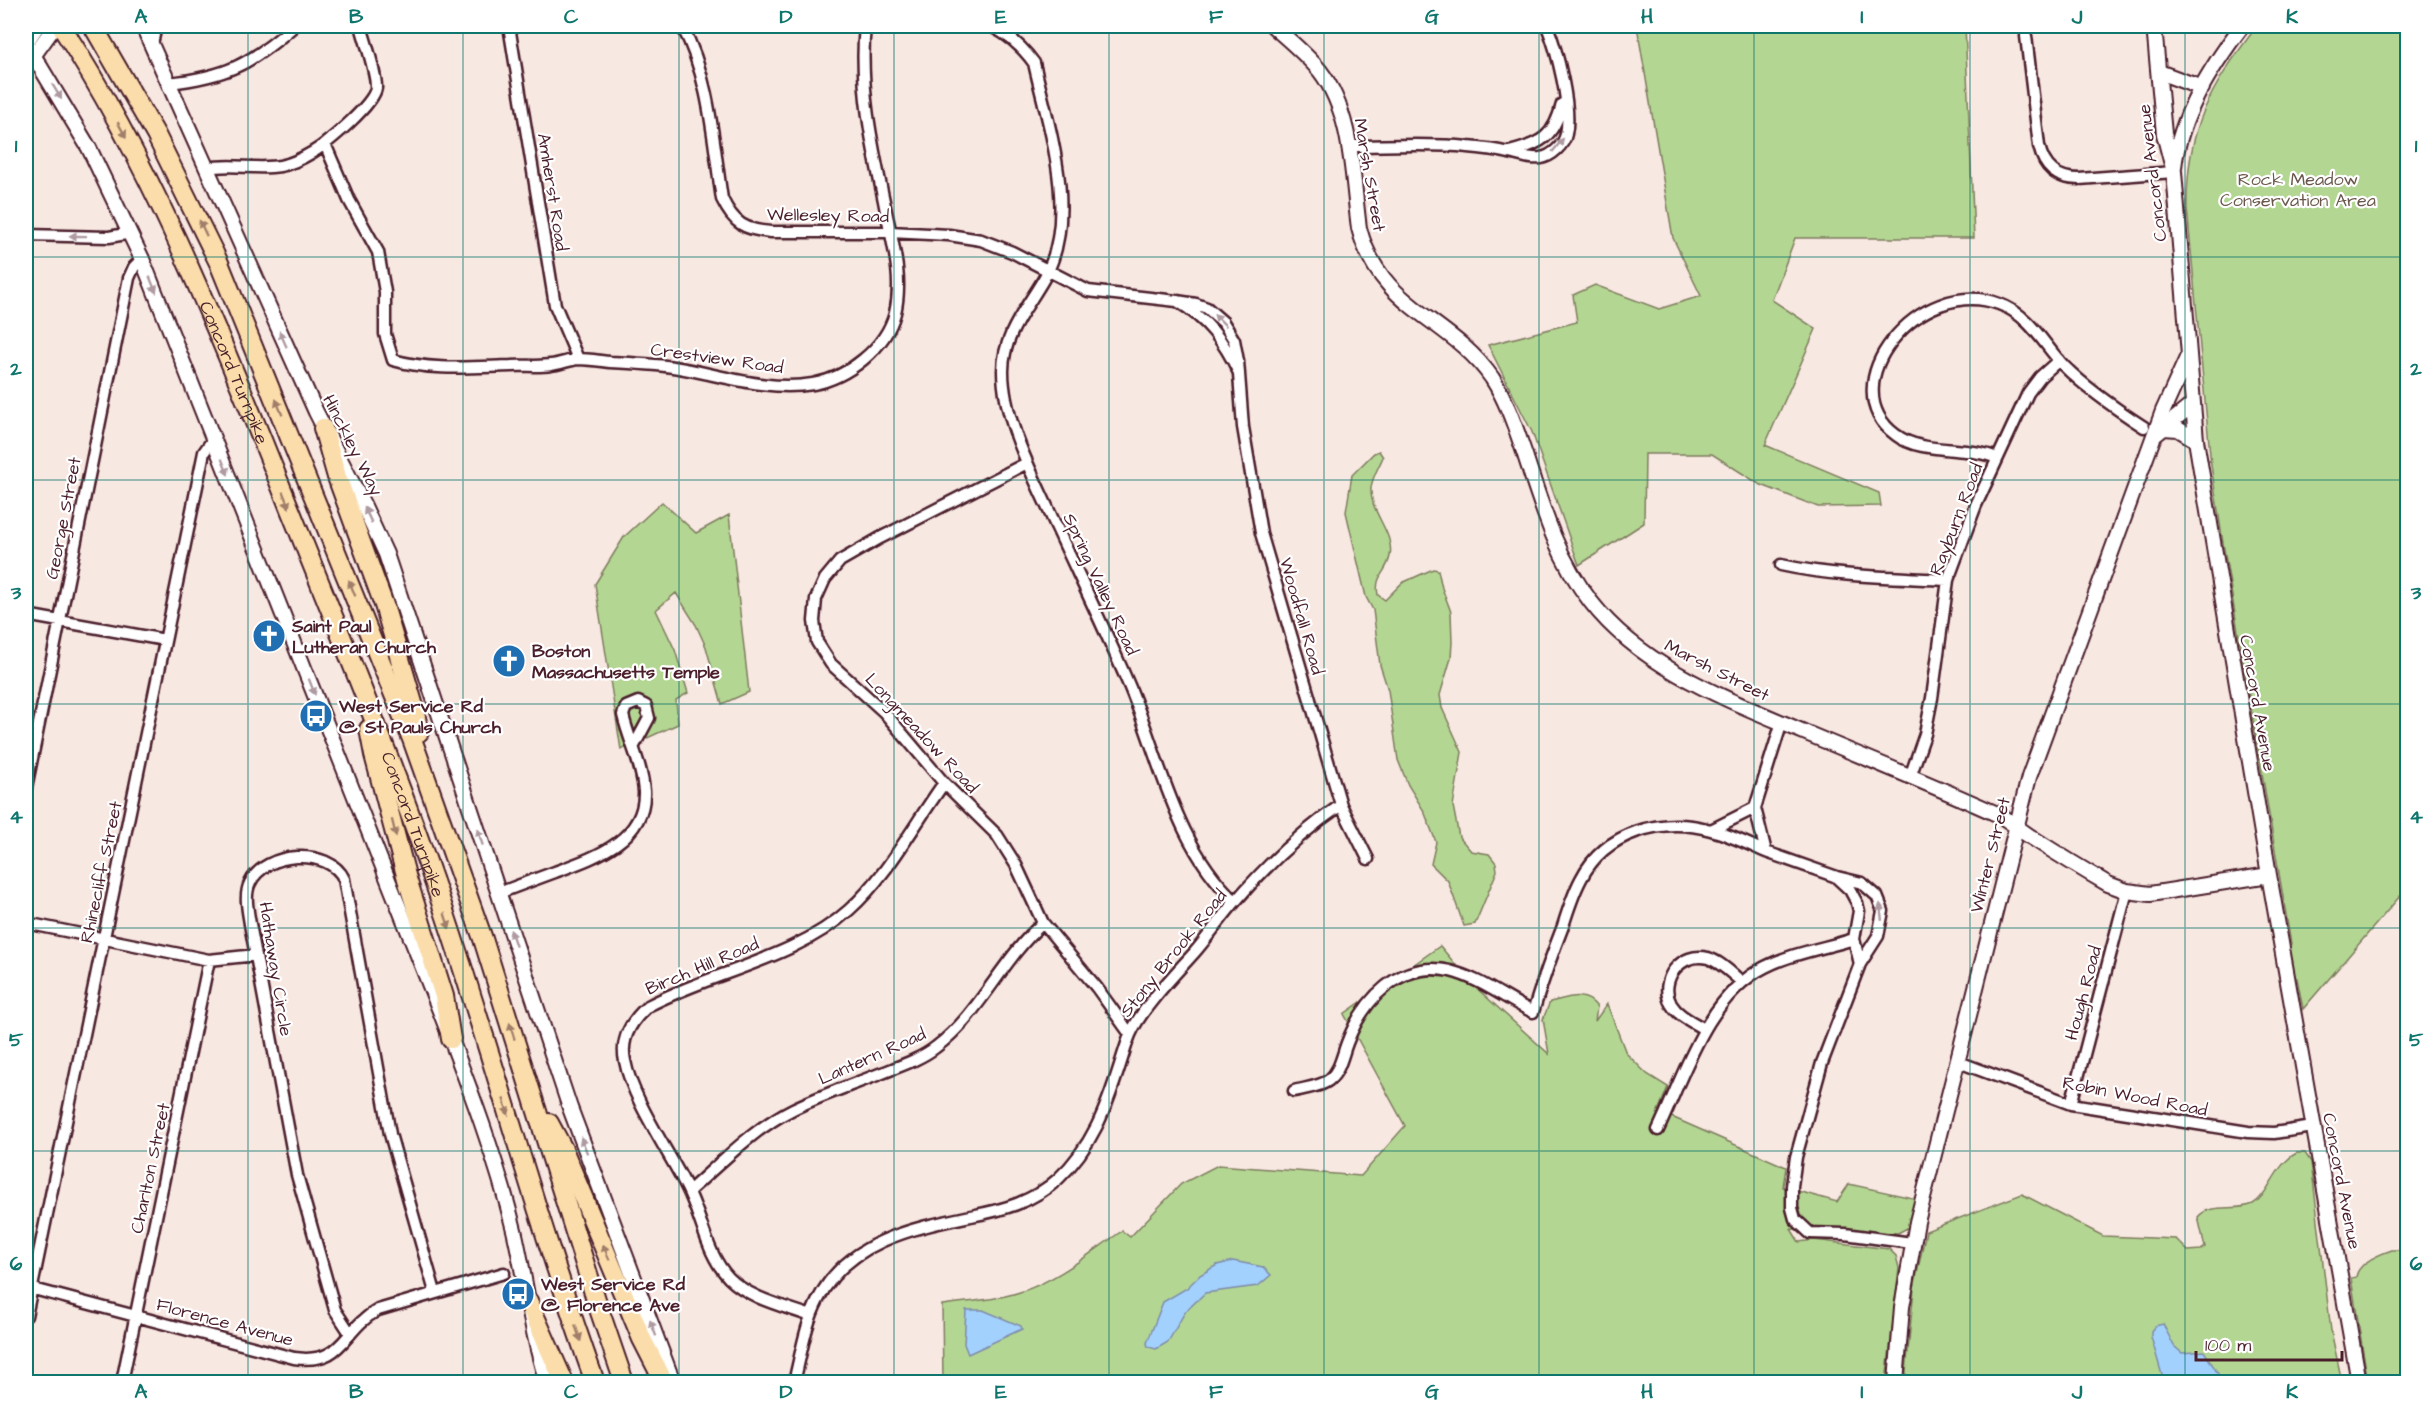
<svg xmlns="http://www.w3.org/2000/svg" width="2433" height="1408" viewBox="0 0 2433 1408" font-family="'Architects Daughter',sans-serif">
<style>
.green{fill:#b3d792;stroke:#7e7b5e;stroke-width:1.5}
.water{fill:#a2d1fd;stroke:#7f8aa9;stroke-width:1.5}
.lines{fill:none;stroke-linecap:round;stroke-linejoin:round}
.street-casing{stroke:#4a1f2b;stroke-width:15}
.secondary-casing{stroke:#4a1f2b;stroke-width:18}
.highway-casing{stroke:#4a1f2b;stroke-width:22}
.street{stroke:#fff;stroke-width:10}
.secondary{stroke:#fff;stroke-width:14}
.highway{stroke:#faddab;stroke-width:18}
.oneway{fill:#ae9aa0}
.oneway2{fill:#a27e6b}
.grid{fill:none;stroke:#0f766e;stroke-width:1.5;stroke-opacity:0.55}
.labels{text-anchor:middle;stroke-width:4.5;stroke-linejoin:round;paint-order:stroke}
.street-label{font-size:18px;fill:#4a1f2b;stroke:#fff}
.park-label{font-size:18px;fill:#6a564a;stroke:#fff}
.poi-label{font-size:18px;font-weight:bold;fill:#4a1f2b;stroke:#fff;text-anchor:start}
.neatline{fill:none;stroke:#0f766e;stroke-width:2}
.grid-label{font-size:20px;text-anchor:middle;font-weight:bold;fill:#0f766e}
</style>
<rect width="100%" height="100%" fill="#f8e8e2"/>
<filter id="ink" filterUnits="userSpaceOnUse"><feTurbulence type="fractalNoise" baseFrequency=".0167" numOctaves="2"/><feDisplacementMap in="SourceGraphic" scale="12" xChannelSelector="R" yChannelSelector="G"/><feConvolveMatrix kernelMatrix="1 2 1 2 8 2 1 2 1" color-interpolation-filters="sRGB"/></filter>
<g filter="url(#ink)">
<path class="green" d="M1637 26H1965L1974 238H1795L1772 300 1816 329 1765 445 1879 493 1881 506 1818 507 1759 484 1712 454H1645L1644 523 1579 565 1532 432 1488 345 1577 322 1573 295 1595 285 1659 309 1701 296 1673 238Z
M2257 26H2408L2407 888 2303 1009 2297 978 2282 974 2279 957 2291 944 2223 543 2211 465 2187 208C2186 128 2210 88 2257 26Z
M1379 451 1383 457C1379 467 1372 477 1371 488 1369 512 1395 533 1390 556 1387 573 1374 575 1378 595L1385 600 1402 583 1433 569 1438 570 1442 588 1451 612 1452 642 1451 658 1440 695 1442 708 1462 752 1453 806 1459 837 1471 851 1489 854 1496 863 1497 871 1475 924 1464 926 1448 881 1431 864 1436 842 1424 811 1408 785 1398 760 1388 690 1380 665 1373 610 1366 597 1346 512 1352 475 1374 453Z
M662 502 696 533 729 515 749 692 722 704 706 647 696 625 676 593 656 610 675 650 688 693 676 700 678 724 621 750 595 584 624 537Z
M1440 946 1472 984 1549 1054 1543 1019 1550 1002C1568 998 1585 990 1597 1007L1595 1021 1607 1004 1626 1053 1647 1074 1668 1087 1658 1111 1786 1167 1783 1187 1837 1202 1849 1184 1917 1199 1911 1226 1898 1233 1791 1229 1799 1242 1814 1240 1889 1249 1896 1256 1899 1268 1886 1382H943L942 1305C969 1301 997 1300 1023 1291 1059 1279 1091 1252 1122 1231L1130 1237 1181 1184 1218 1165 1361 1176 1405 1126 1344 1014Z
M2297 1153H2305L2311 1162 2331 1331 2342 1382H1905L1914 1288 1926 1231 2022 1194 2103 1236 2176 1239 2188 1251 2201 1250 2205 1247 2198 1217C2210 1202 2236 1212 2253 1204 2269 1195 2275 1164 2297 1153Z
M2392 1250H2400L2407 1254V1382H2368L2351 1278 2356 1277C2358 1263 2380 1254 2392 1250Z"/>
<path class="water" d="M1233 1261 1263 1267 1271 1275 1258 1286 1205 1293 1185 1312 1168 1342 1156 1349 1148 1347 1147 1343 1163 1302 1187 1288 1200 1275 1217 1265Z
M966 1310H983L1021 1326 1022 1329 968 1354 964 1344Z
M2163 1324 2174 1346 2182 1353 2204 1351 2220 1377 2226 1382H2164L2151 1337V1331L2155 1326Z"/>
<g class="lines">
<defs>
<path id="street" d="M509 26 555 305 578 359
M682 26C710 78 713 141 722 199 734 224 745 230 771 232H890L949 235 981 240 1012 252 1088 291 1177 301
M991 26C1009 35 1022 46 1034 63 1048 125 1078 211 1047 273 1030 305 1003 332 1003 371 1003 418 1031 471 1050 513 1076 570 1103 625 1128 683 1160 757 1174 844 1235 901
M2026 36 2039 146C2044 168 2057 179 2079 179L2174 172
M152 44 156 26
M168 83C226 77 251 64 294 26
M325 144 349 200 378 252 385 292V334L393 360C431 371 472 367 511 366 524 365 538 367 551 365 560 364 569 360 578 359 588 359 600 361 610 362 631 363 652 364 673 367 719 374 766 392 813 384 847 378 886 348 895 313 904 275 891 239 884 201 872 145 859 84 865 26
M1348 146C1387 146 1429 143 1468 147 1482 148 1496 150 1509 153 1520 155 1530 160 1541 158 1552 156 1564 145 1566 134 1572 108 1557 50 1547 26
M1509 152C1541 144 1554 137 1562 104
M207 168C231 163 255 170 280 166 292 164 303 158 313 152 328 143 374 104 376 88 377 75 365 40 361 26
M26 235 109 237 131 233
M1239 373C1224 341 1207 319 1177 301L1196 304 1207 308 1223 322 1234 340 1238 361 1243 427 1261 533 1341 805 1368 859
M1997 458C1966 445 1922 455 1896 435 1829 386 1920 274 1999 304 2030 315 2043 344 2064 366 2087 389 2116 409 2144 427
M1027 463 880 538 840 561 825 579 816 599 814 621 817 642 831 664 884 712 944 783 997 835 1016 865 1043 923 1097 988 1130 1034
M1781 565C1835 577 1892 577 1948 580
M26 615 165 640
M1782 722 1755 808 1766 852 1837 877 1862 883 1877 896 1883 911 1878 936 1860 964 1822 1063 1796 1157 1792 1186V1208L1795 1219 1810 1233 1845 1234 1912 1243
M1910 777 1925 734 1932 698 1948 580 1976 505 2028 393 2040 377 2059 360
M26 788 129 278 134 267 142 259
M1711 830 1755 808
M1837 878 1850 890 1857 903 1859 911 1854 939 1860 964
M499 893C517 886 536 879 555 872 593 858 646 841 644 791 642 764 629 741 623 715L626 707 638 702 646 706 649 718 634 746
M26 923 209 960 256 955
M1704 1029C1693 1022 1678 1016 1671 1004 1658 980 1681 951 1708 958 1721 962 1732 974 1742 982
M1956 1061 2071 1104 2248 1132 2274 1133 2313 1127
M1294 1091C1305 1088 1320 1087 1329 1080 1340 1071 1342 1056 1347 1043 1363 1000 1399 960 1450 971 1479 978 1506 999 1533 1012 1542 983 1552 954 1563 926 1568 910 1573 894 1581 879 1605 832 1662 816 1711 830 1730 835 1748 844 1766 852
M2071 1104 2127 891
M1658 1130C1684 1075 1707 996 1765 967 1792 953 1825 948 1854 939
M689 1191C722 1162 753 1129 793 1109 822 1095 852 1085 882 1073 900 1066 921 1059 936 1047 980 1014 1002 959 1043 923
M26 1287 294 1358C345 1365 341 1330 378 1310L504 1273
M26 1316 204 452 214 438
M811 1316C784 1306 750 1299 729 1278 706 1254 702 1217 687 1188 669 1152 632 1099 625 1061 620 1039 632 1020 648 1006 712 972 795 959 849 910 888 875 913 826 944 783
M350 1333 335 1310 297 1175 250 924C248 911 244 895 250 883 265 851 329 847 344 879L390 1134 435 1292
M122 1382 209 960
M794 1382C801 1355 805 1325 818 1300 847 1241 914 1228 971 1216 1003 1210 1033 1202 1058 1179 1092 1147 1106 1109 1120 1065 1123 1056 1126 1045 1130 1035 1141 1009 1175 974 1194 953 1208 937 1220 919 1234 903 1265 867 1301 832 1341 805"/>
<path id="secondary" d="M143 26 316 412 364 506 386 554 570 1108 673 1382
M1273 26C1289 40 1306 54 1320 71 1353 114 1352 177 1359 228 1380 310 1450 317 1492 378 1507 401 1516 429 1525 455 1542 507 1557 558 1591 602 1643 669 1729 700 1804 732 1868 759 1933 785 1997 814 2010 820 2019 830 2031 837 2056 853 2082 869 2108 884L2127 891 2150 894 2269 875
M2154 26 2164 134 2174 172 2196 440 2269 875 2359 1382
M26 42 37 26
M26 43 89 148 142 259 442 1016C469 1086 496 1157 514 1230 526 1280 531 1333 547 1382
M26 66 55 26
M2159 72 2202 88
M2174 167C2180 115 2212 66 2242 26
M2164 428 2178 429 2196 440
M2155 435 2192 405
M1896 1382 1902 1307 1917 1222 2029 777 2163 411 2187 358"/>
<g id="highway">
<path id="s1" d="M61 26C149 162 210 311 271 462 328 605 388 747 438 893 493 1055 537 1221 595 1382"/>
<path d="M93 26 156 135 219 263 412 739 483 939 599 1309 624 1382"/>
<path d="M323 428 337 477 384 605 413 703 419 732"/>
<path d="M369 729 374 755 407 879 444 996 451 1039"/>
<path d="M549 1123 563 1149 642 1339 664 1382"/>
<path d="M528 1301 564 1382"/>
</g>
</defs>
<use href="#street" class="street-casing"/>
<use href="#secondary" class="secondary-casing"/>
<use href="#highway" class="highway-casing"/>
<use href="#street" class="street"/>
<use href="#secondary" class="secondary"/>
<use href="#highway" class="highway"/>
</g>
<defs><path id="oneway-solid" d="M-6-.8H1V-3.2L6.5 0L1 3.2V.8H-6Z" transform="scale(1.5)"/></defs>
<g class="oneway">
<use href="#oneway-solid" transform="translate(57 92) rotate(59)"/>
<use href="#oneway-solid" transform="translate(1558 145) rotate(-51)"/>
<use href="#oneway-solid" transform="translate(78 236) rotate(-179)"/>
<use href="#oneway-solid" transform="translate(153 285) rotate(68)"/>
<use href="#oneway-solid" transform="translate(1220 320) rotate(-135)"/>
<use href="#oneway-solid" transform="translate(283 339) rotate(-114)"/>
<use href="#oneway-solid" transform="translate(225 467) rotate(68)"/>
<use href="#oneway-solid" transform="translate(368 515) rotate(-115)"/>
<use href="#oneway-solid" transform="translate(312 687) rotate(69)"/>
<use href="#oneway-solid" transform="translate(480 837) rotate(-108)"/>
<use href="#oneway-solid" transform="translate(1881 912) rotate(-96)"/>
<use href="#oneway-solid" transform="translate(513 938) rotate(-108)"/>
<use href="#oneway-solid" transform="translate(584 1145) rotate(-111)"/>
<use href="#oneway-solid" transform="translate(653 1328) rotate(-111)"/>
</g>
<g class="oneway2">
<use href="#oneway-solid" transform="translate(122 130) rotate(61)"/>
<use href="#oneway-solid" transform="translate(203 228) rotate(-115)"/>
<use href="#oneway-solid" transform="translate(279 407) rotate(-112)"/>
<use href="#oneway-solid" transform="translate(286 500) rotate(68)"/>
<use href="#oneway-solid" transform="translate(352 588) rotate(-112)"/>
<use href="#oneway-solid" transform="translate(394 828) rotate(76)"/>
<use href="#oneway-solid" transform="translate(447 921) rotate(72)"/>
<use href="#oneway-solid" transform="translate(512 1031) rotate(-107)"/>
<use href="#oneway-solid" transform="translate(506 1107) rotate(73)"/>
<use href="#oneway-solid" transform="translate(606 1252) rotate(-113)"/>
<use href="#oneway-solid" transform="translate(578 1333) rotate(71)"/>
</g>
</g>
<path class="grid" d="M248 26V1382M463 26V1382M679 26V1382M894 26V1382M1109 26V1382M1324 26V1382M1539 26V1382M1754 26V1382M1970 26V1382M2185 26V1382M26 257H2408M26 480H2408M26 704H2408M26 928H2408M26 1151H2408"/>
<defs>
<symbol id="church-disc" viewBox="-11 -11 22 22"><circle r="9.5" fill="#1f6fb2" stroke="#fff"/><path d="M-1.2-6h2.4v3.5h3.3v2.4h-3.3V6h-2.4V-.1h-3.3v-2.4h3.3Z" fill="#fff"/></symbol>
<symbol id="bus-disc" viewBox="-11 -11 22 22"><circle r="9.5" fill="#1f6fb2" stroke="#fff"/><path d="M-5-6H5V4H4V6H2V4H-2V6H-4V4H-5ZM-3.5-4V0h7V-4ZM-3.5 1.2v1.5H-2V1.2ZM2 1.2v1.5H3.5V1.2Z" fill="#fff"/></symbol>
</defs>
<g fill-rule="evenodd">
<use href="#church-disc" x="250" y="617" width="38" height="38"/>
<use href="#church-disc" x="490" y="642" width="38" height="38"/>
<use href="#bus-disc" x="297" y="697" width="38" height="38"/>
<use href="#bus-disc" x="499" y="1275" width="38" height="38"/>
</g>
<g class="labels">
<g class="street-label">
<text transform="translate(2152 173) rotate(-97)" y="6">Concord Avenue</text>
<text transform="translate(1370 175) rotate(80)" y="6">Marsh Street</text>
<text transform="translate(553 192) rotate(81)" y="6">Amherst Road</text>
<text transform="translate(828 215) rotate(1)" y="6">Wellesley Road</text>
<text transform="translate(717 358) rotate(8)" y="6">Crestview Road</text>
<text dy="6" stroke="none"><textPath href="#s1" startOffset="388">Concord Turnpike</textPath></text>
<text transform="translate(353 445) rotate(63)" y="6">Hinckley Way</text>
<text transform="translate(63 518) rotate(-79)" y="6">George Street</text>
<text transform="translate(1956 519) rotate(-69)" y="6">Rayburn Road</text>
<text transform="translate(1101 584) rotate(65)" y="6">Spring Valley Road</text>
<text transform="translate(1302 616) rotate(74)" y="6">Woodfall Road</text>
<text transform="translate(1717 670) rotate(27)" y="6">Marsh Street</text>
<text transform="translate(2258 703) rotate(80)" y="6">Concord Avenue</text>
<text transform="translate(922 733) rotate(47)" y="6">Longmeadow Road</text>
<text dy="6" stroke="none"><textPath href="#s1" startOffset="874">Concord Turnpike</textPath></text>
<text transform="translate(1990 855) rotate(-76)" y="6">Winter Street</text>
<text transform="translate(101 872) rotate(-78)" y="6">Rhinecliff Street</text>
<text transform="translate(1173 953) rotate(-51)" y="6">Stony Brook Road</text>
<text transform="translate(702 966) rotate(-23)" y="6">Birch Hill Road</text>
<text transform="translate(276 969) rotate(81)" y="6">Hathaway Circle</text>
<text transform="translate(2083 993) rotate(-75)" y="6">Hough Road</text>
<text transform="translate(872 1056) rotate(-24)" y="6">Lantern Road</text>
<text transform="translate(2135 1096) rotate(11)" y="6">Robin Wood Road</text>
<text transform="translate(150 1168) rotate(-78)" y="6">Charlton Street</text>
<text transform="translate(2342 1181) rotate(79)" y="6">Concord Avenue</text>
<text transform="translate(225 1322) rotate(15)" y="6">Florence Avenue</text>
</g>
<g class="park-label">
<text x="2298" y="185">Rock Meadow<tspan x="2298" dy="21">Conservation Area</tspan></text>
</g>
<g class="poi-label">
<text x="292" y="632">Saint Paul<tspan x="292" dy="21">Lutheran Church</tspan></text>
<text x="532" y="657">Boston<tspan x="532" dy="21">Massachusetts Temple</tspan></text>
<text x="339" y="712">West Service Rd<tspan x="339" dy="21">@ St Pauls Church</tspan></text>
<text x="541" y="1290">West Service Rd<tspan x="541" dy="21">@ Florence Ave</tspan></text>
</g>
</g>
<rect width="2433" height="1408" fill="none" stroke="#fff" stroke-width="66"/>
<path d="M2196 1351v9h146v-9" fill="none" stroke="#4a1f2b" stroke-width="3"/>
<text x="2205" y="1351" font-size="18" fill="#4a1f2b" stroke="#ffffff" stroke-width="4.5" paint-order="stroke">100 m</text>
<rect x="33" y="33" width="2367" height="1342" class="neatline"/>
<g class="grid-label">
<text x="141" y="23">A</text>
<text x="356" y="23">B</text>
<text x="571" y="23">C</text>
<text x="786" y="23">D</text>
<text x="1001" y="23">E</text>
<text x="1216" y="23">F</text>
<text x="1432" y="23">G</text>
<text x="1647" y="23">H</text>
<text x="1862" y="23">I</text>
<text x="2077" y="23">J</text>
<text x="2292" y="23">K</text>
<text x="16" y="152">1</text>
<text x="2416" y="152">1</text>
<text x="16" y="375">2</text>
<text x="2416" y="375">2</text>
<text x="16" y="599">3</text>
<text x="2416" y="599">3</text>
<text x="16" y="823">4</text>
<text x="2416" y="823">4</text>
<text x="16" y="1046">5</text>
<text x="2416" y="1046">5</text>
<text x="16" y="1270">6</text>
<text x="2416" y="1270">6</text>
<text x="141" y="1398">A</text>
<text x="356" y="1398">B</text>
<text x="571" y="1398">C</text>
<text x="786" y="1398">D</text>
<text x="1001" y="1398">E</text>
<text x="1216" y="1398">F</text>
<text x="1432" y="1398">G</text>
<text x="1647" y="1398">H</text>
<text x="1862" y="1398">I</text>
<text x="2077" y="1398">J</text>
<text x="2292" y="1398">K</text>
</g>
</svg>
